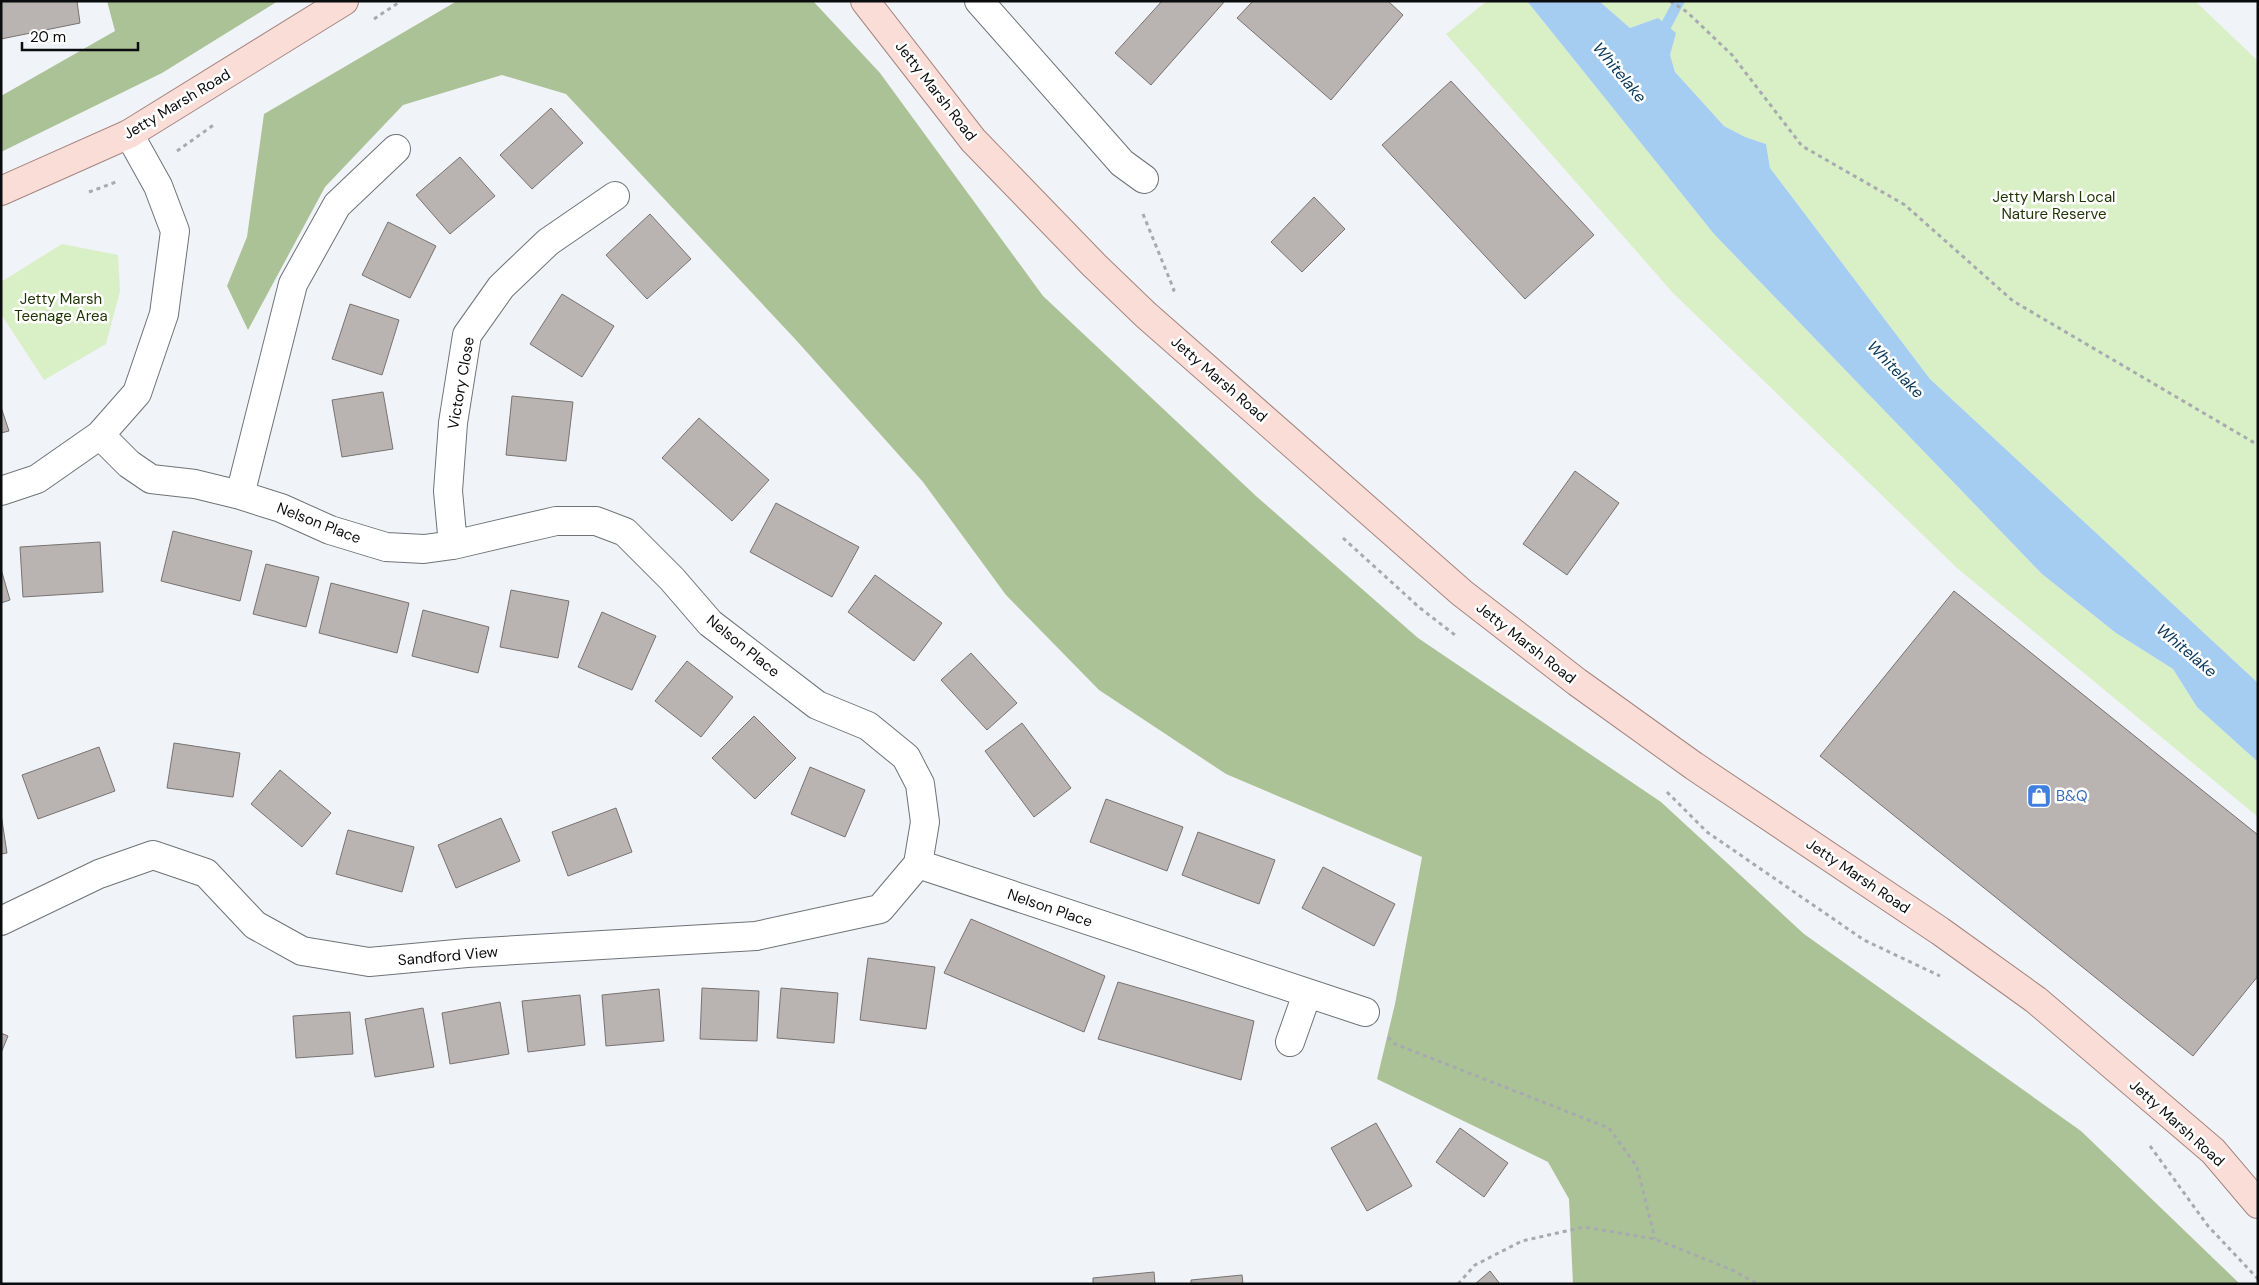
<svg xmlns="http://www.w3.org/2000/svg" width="2259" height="1285" viewBox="0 0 2259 1285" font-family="'DM Sans',sans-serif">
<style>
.green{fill:#d9efc6}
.forest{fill:#abc296}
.water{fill:#a5cdf1}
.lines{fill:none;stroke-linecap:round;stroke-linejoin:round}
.stream{stroke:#a5cdf1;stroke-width:11}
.building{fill:#b9b3b1;stroke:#787371}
.minor-casing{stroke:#6f7276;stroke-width:30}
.major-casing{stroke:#a5857f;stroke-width:30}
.path{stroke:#a7aaae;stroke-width:3;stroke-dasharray:4 4;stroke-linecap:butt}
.minor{stroke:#fff;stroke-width:28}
.major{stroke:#fbddd7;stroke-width:28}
.labels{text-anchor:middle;stroke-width:5;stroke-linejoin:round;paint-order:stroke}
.street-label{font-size:15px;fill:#0b0c0d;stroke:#fff}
.park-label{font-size:15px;fill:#1f3403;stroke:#fff}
.shop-label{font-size:15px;fill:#366cbe;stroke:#fff;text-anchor:start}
.water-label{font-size:16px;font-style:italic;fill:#063658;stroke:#fff}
</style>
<rect width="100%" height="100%" fill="#f0f3f8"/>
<path class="green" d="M1487 1H1527L1714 234 2042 574 2116 633 2173 669 2197 707 2258 762V817L1957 568 1673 293 1446 34Z
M1599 1H2195L2258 61V683L1930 379 1770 168 1766 144 1745 137 1724 126 1675 72 1658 18 1630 28Z
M62 244 118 255 120 291 106 344 44 380 1 314V282Z"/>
<path class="forest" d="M107 1H278L162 73 1 152V96L115 31Z
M457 1H813L880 73 1043 296 1256 496 1418 638 1661 802 1804 934 2081 1131 2240 1284H1573L1569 1199 1548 1162 1377 1079 1395 1004 1422 857 1226 774 1099 690 1006 595 923 482 796 340 566 94 502 75 403 105 325 187 248 330 227 286 247 237 264 114Z"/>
<path class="water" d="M1527 1H1599L1630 28 1658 18 1676 33 1670 55 1675 72 1724 126 1745 137 1766 144 1770 168 1930 379 2258 683V762L2197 707 2173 669 2116 633 2042 574 1714 234Z"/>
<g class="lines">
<path class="stream" d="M1659 39 1679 1"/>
</g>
<path class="building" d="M1 1H77L80 23 1 39Z
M1162 1H1225L1151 85 1115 53Z
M1253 1H1388L1403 15 1331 100 1237 18Z
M1451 81 1594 235 1525 299 1382 145Z
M551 108 583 143 532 189 500 155Z
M460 157 495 196 450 234 416 195Z
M1314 197 1345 229 1302 272 1271 242Z
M650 214 691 259 647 299 606 255Z
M388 222 436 246 410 298 362 275Z
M562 294 614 326 582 377 530 344Z
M350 304 399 320 382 375 332 359Z
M383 392 393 449 342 457 332 400Z
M512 396 573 402 566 461 506 455Z
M1 407 9 431 1 433Z
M699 418 769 480 732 521 662 458Z
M1575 471 1619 503 1567 575 1523 544Z
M776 503 859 547 832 597 750 552Z
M173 531 252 551 240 601 161 581Z
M100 542 103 592 23 597 20 547Z
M266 564 319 577 306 627 253 614Z
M1 569 10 600 1 603Z
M875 575 942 623 914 661 848 612Z
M331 583 409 603 397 653 319 633Z
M511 590 569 601 558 658 500 647Z
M1954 591 2258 835V976L2193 1056 1820 756Z
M423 610 489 627 478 673 412 656Z
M602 612 656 636 632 690 578 667Z
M971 653 1017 703 987 730 941 680Z
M687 661 733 697 701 737 655 701Z
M754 716 796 758 755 799 712 758Z
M1022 723 1071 788 1034 817 985 751Z
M174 743 240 753 233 797 167 788Z
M99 747 115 791 38 819 22 775Z
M810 767 865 790 845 837 791 814Z
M280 770 331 813 302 847 251 804Z
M1106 799 1183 827 1167 871 1090 842Z
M616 808 632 852 568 876 552 832Z
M1 814 7 853 1 854Z
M501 818 520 861 456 888 438 845Z
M348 830 414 847 402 892 336 874Z
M1198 832 1275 860 1259 904 1182 875Z
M1323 867 1395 904 1374 946 1302 908Z
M971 919 1105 976 1084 1032 944 973Z
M868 958 935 967 926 1029 860 1020Z
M1118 982 1254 1021 1241 1080 1098 1039Z
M702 988 759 991 757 1041 700 1039Z
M781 988 838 993 834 1043 777 1038Z
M659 989 664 1041 606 1046 602 995Z
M580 995 585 1045 528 1052 522 1001Z
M500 1002 509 1054 450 1064 442 1013Z
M423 1008 434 1067 375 1077 365 1019Z
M350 1012 353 1054 296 1058 293 1016Z
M1 1033 8 1036 1 1053Z
M1376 1123 1412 1186 1367 1211 1331 1148Z
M1460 1128 1508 1163 1484 1197 1436 1162Z
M1490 1271 1500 1284H1475Z
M1154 1272 1155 1284H1093V1278Z
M1242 1275 1243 1284H1191V1280Z"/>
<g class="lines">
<defs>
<path id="minor" d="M979 1 1122 163 1144 179
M1 491 37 479 100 435 137 393 164 314 175 231 158 186 129 134
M240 495 293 284 337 205 396 149
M453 545 448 491 453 423 467 335 501 287 548 242 615 196
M918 864 1365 1012
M1 921 99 874 153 855 206 873 255 925 302 951 369 962 467 953 756 936 880 909 918 864 925 822 920 784 906 757 868 726 817 705 710 623 672 579 625 532 596 521H556L453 545 424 549 386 547 330 530 281 508 240 495 195 484 151 479 129 464 100 435
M1290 1042 1307 994"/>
<path id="major" d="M865 1 973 140 1094 265 1146 315 1462 593 1577 682 1694 766 1940 931 2036 1000 2213 1151 2258 1204
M1 191 129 134 344 1"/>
</defs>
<use href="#minor" class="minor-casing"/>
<use href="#major" class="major-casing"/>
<path class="path" d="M1670 1 1687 12 1732 55 1802 146 1905 205 2013 301 2258 445
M374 19 401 1
M177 151 215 124
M89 192 116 182
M1143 214 1174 290 1171 292
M1343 538 1420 608 1455 635
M1667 792 1707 832 1864 940 1940 976
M1388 1037 1395 1044 1609 1128 1637 1167 1655 1239
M2150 1146 2208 1226 2258 1279
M1458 1284 1475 1265 1522 1241 1584 1227 1655 1239 1730 1269 1758 1284"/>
<use href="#minor" class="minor"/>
<use href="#major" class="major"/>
</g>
<defs>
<symbol id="shop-square" viewBox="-11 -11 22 22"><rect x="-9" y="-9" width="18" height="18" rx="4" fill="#3f7fe0" stroke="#fff"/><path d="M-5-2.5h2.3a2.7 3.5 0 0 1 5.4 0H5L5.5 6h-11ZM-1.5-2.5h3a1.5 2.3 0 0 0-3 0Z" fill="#fff"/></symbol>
</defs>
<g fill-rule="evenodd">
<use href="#shop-square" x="2025" y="782" width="28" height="28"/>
</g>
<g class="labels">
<g class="street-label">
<text transform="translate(936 91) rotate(52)" y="5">Jetty Marsh Road</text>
<text transform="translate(177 104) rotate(-31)" y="5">Jetty Marsh Road</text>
<text transform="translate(1219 379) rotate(41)" y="5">Jetty Marsh Road</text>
<text transform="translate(461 383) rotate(-80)" y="5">Victory Close</text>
<text transform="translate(319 523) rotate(21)" y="5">Nelson Place</text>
<text transform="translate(1526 643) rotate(38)" y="5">Jetty Marsh Road</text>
<text transform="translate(743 646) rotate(39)" y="5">Nelson Place</text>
<text transform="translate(1858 876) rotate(34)" y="5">Jetty Marsh Road</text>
<text transform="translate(1050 908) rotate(19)" y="5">Nelson Place</text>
<text transform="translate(448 956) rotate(-5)" y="5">Sandford View</text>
<text transform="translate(2177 1123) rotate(42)" y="5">Jetty Marsh Road</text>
</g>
<g class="park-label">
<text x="2054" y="202">Jetty Marsh Local<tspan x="2054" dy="17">Nature Reserve</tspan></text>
<text x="61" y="304">Jetty Marsh<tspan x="61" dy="17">Teenage Area</tspan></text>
</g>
<g class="shop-label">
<text x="2056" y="801">B&amp;Q</text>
</g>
<g class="water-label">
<text transform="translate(1620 72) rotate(50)" y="6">Whitelake</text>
<text transform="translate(1896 369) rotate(46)" y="6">Whitelake</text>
<text transform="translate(2187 650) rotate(40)" y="6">Whitelake</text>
</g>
</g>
<rect width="2259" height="1285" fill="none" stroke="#0b0c0d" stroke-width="5"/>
<path d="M22 42v8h116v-8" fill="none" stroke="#0b0c0d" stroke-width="2.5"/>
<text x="30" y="42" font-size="15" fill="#0b0c0d" stroke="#ffffff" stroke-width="4" paint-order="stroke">20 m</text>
</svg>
